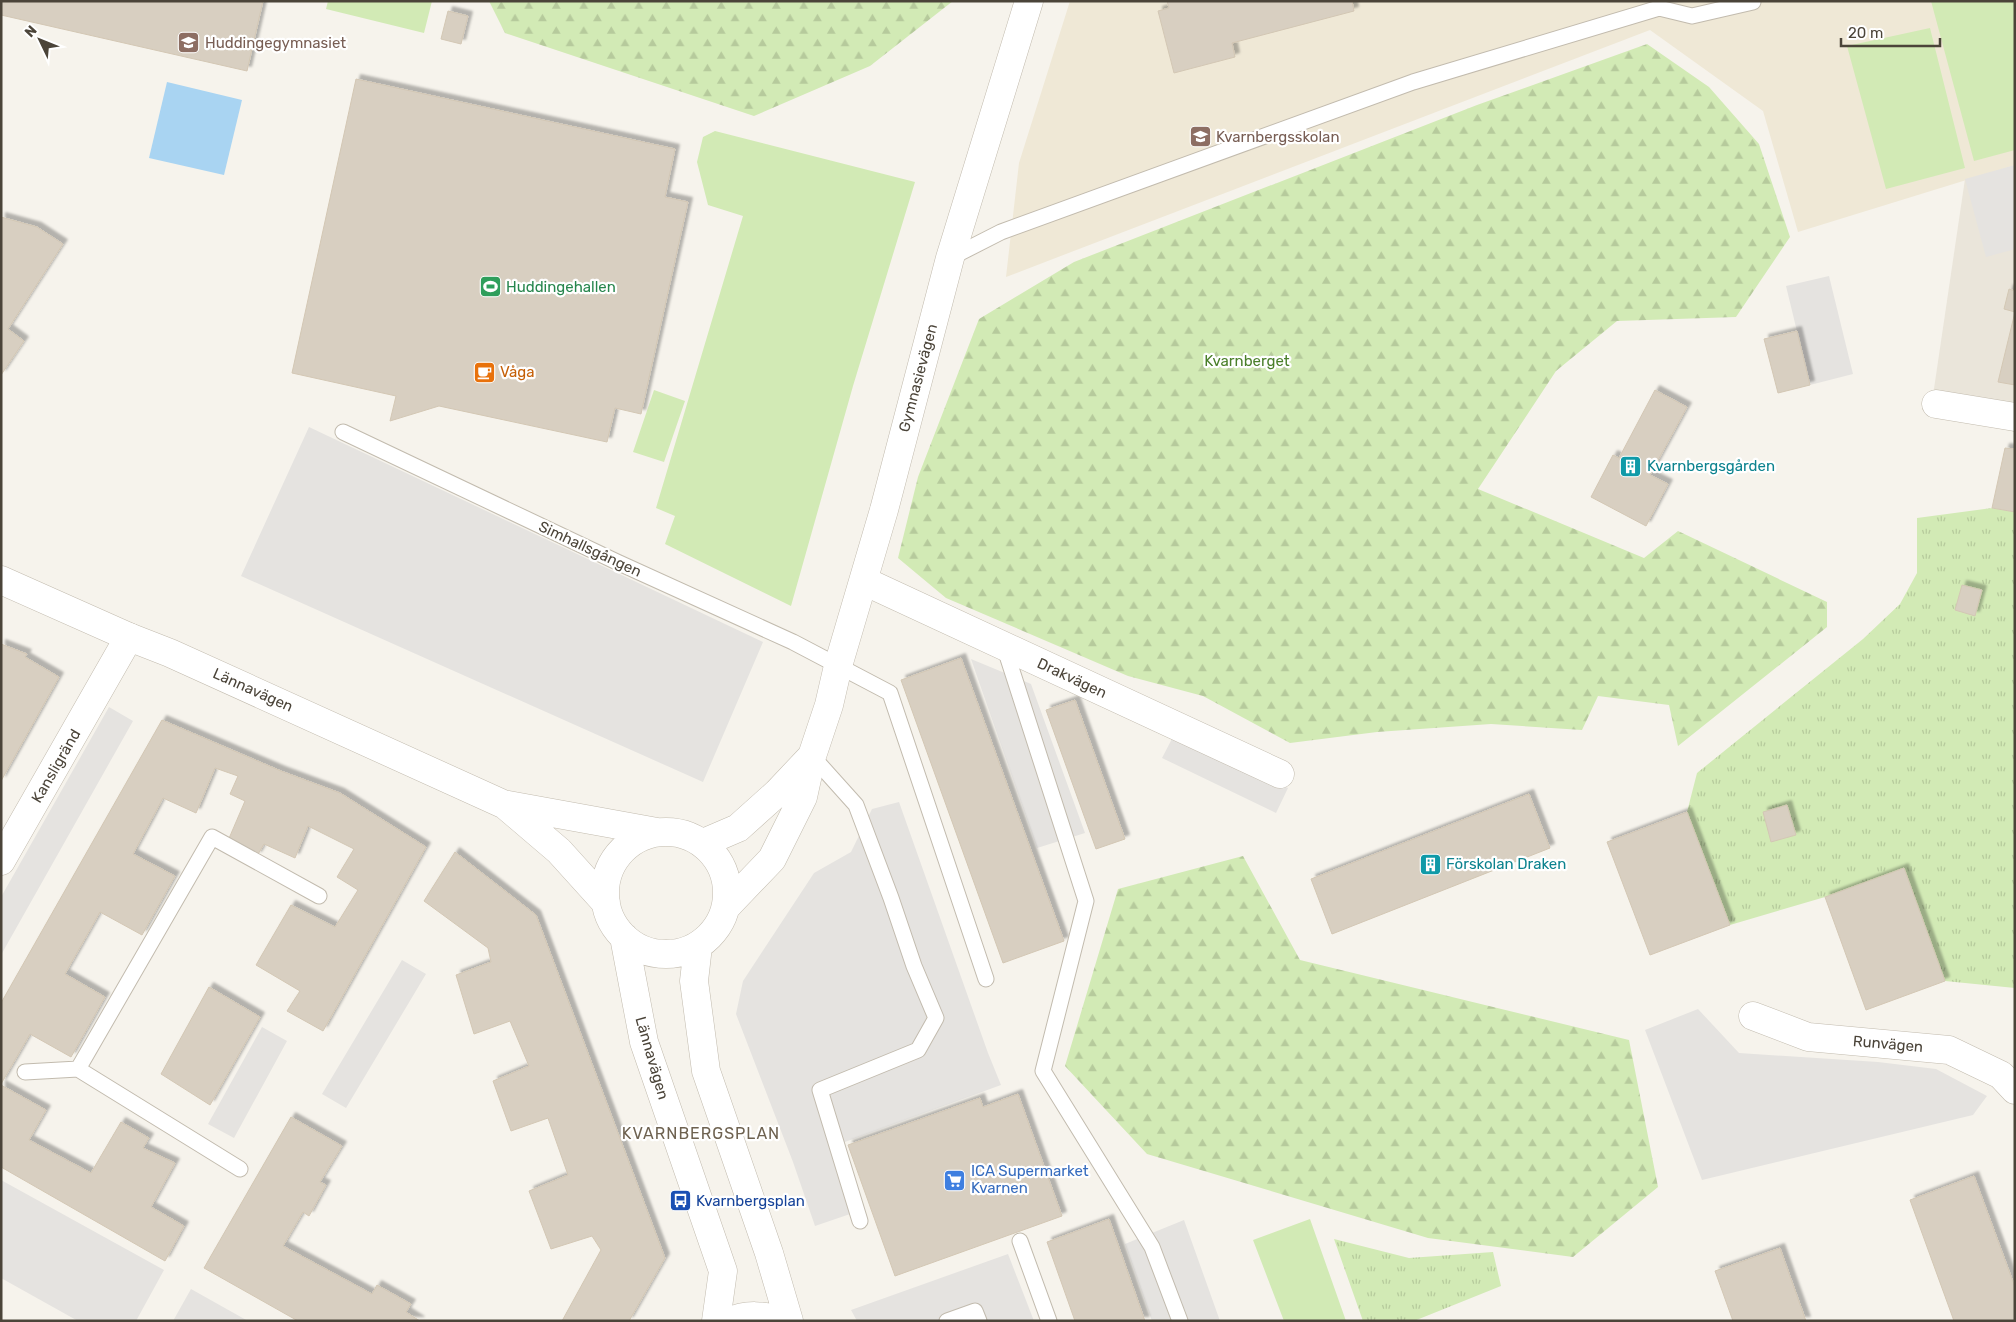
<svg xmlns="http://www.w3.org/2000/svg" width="2016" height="1322" viewBox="0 0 2016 1322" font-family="Rubik,sans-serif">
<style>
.residential{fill:#eae5da}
.education{fill:#efe8d6}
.grass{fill:#d2eab5}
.forest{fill:url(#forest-firs)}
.park{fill:url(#park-tufts)}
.parking{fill:#e5e3e0}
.water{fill:#a9d4f2}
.building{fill:#d8cfc1;stroke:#d3c7b4;filter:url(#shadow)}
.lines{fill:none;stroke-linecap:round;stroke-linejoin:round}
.service-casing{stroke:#c2bbae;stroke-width:17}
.minor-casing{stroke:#c2bbae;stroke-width:29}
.tertiary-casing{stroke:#c2bbae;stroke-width:29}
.service{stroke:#fff;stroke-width:15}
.minor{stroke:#fff;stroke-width:28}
.tertiary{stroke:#fff;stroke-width:28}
.labels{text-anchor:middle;stroke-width:4.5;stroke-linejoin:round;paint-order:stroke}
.education-label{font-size:15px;fill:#785e54;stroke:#fff;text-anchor:start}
.leisure-label{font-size:15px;fill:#27864d;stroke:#fff;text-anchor:start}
.park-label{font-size:15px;fill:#4a7f2a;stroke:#fff}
.food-label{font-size:15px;fill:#c56008;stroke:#fff;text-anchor:start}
.street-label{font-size:15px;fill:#4b4439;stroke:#fff}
.culture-label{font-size:15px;fill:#0d838f;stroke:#fff;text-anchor:start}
.shop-label{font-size:15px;fill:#366cbe;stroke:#fff;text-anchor:start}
.transit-label{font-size:15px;fill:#164399;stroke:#fff;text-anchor:start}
.neighbourhood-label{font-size:16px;letter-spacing:1px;fill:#6e6250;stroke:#fff}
</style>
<defs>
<pattern id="forest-firs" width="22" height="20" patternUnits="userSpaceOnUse" patternTransform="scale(1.25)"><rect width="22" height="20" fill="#d2eab5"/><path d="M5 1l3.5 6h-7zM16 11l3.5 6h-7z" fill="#b6ca9c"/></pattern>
<pattern id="park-tufts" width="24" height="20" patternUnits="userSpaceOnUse" patternTransform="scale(1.25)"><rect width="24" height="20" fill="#d2eab5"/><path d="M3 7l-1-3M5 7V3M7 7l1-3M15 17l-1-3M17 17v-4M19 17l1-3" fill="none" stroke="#b6ca9c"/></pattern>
<filter id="shadow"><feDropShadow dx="4.5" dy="-4.5" stdDeviation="1" flood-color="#0004"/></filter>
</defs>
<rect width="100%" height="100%" fill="#f6f3ec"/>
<path class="residential" d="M2015 165V432L1931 409 1965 179Z"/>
<path class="education" d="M1070 1H2015V165L1798 232 1763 111 1650 30 1006 277 1019 163Z"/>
<path class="grass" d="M328 1H432L424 33 326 9Z
M1931 1H2015V150L1974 161Z
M1930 28 1965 168 1886 189 1847 46Z
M715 131 915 182 853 386 791 606 665 544 675 516 656 508 743 216 708 205 697 162 703 137Z
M654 390 685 401 664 462 633 452Z
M1310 1219 1346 1321H1284L1253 1240Z"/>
<path class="forest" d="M489 1H953L870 66 754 116 505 33Z
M1647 44 1709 87 1759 144 1790 237 1736 317 1617 321 1556 371 1478 489 1644 558 1678 531 1827 602V627L1678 746 1669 705 1598 696 1582 730 1491 724 1377 732 1290 743 1203 696 1128 676 946 598 898 558 918 477 979 319 1074 262 1477 105Z
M1243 856 1300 960 1629 1040 1658 1187 1573 1257 1428 1238 1147 1154 1065 1066 1118 889Z"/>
<path class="park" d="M1992 508 2015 512V988L1945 981 1904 868 1825 897 1730 925 1687 812 1697 773 1863 639 1900 604 1917 573V518Z
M1334 1239 1409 1258 1493 1252 1501 1286 1414 1321H1363Z"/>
<path class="parking" d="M2015 165V249L1986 257 1965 179Z
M1829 276 1853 374 1810 385 1786 286Z
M309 427 763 642 703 782 241 576Z
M971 659 1031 684 1085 833 1037 848Z
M109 707 133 721 1 955V897Z
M1175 733 1288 788 1276 813 1162 758Z
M899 802 988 1053 1001 1085 842 1143 856 1212 815 1226 793 1162 736 1014 743 981 814 873 851 852 872 809Z
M402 960 426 974 346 1108 322 1094Z
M1698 1009 1739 1053 1878 1062 1936 1069 1987 1096 1973 1115 1702 1180 1645 1030Z
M262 1027 287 1041 234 1138 208 1124Z
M1 1180 164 1270 136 1321H78L1 1278Z
M1184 1220 1220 1321H1152L1125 1244Z
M1008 1254 1034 1321H857L851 1310Z
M191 1289 248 1321H173Z"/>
<path class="water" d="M167 82 242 100 224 175 149 158Z"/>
<path class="building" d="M1 1H263L247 71 1 15Z
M1167 1H1352L1354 11 1232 43 1235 57 1174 73 1158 11 1169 8Z
M448 11 468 16 461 44 441 39Z
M356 79 675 149 665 197 688 202 641 414 615 408 607 442 439 406 390 421 396 396 292 373Z
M1 217 37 227 63 244 8 329 24 341 1 375Z
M2009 289 2015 291V385L1998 382 2015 312 2004 309Z
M1797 331 1810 385 1778 393 1764 339Z
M1655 390 1687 407 1650 475 1668 484 1646 526 1591 497 1613 455 1619 458Z
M2005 448 2015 449V512L1992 508Z
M1962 585 1982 590 1975 616 1955 610Z
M1 644 27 654 25 657 59 677 1 781Z
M961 658 1064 941 1003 963 901 680Z
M1075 700 1125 839 1096 849 1046 710Z
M162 720 281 771 340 793 426 847 323 1031 287 1011 300 991 256 965 291 905 335 927 358 890 337 877 354 849 308 826 295 858 264 844 257 856 227 843 245 801 230 794 238 776 215 768 196 813 163 798 133 854 175 876 142 935 100 912 65 974 105 997 71 1057 30 1034 1 1084V1003Z
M1529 794 1550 848 1332 934 1311 879Z
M1787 805 1796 835 1771 842 1763 812Z
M1687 812 1730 925 1650 955 1607 842Z
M455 852 536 915 665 1258 629 1321H562L601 1250 592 1236 551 1249 529 1191 568 1175 548 1118 511 1131 493 1081 529 1066 510 1021 474 1034 456 975 491 962 488 948 424 901Z
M1904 868 1945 981 1866 1010 1825 897Z
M209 987 260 1017 210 1105 161 1074Z
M1 1085 46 1110 29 1140 91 1173 121 1122 149 1138 143 1148 175 1163 151 1207 184 1226 165 1261 1 1167Z
M1018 1094 1062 1216 895 1276 848 1145 980 1098 983 1107Z
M291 1117 342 1146 320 1182 326 1185 309 1216 303 1212 283 1246 372 1294 377 1285 411 1304 406 1312 420 1321H298L204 1268Z
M1974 1176 2015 1287V1321H1954L1910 1200Z
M1109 1219 1145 1321H1075L1047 1242Z
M1780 1248 1806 1321H1733L1715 1271Z"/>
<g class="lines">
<defs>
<path id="service" d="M950 258 1001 232 1413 82 1659 8 1692 16 1753 2
M343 432 617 562 793 642 890 693 986 979
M1004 646 1086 901 1043 1071 1152 1247 1180 1321
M812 756 856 805 891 898 914 966 936 1018 918 1050 820 1090 860 1221
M25 1072 78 1069
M240 1169 78 1069 212 837 319 896
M1020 1241 1049 1321
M947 1321 975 1311 979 1321"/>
<path id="minor" d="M1936 404 2015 417
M864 581 1280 774
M1 861 129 637
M1753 1016 1808 1037 1949 1050 2001 1075 2015 1090"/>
<path id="tertiary" d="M1 580 129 637 170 653 503 804 657 832
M505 805 559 851 606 903
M605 893a61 61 0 1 1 122 0a61 61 0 1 1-122 0Z
M703 843 738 828 777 793 811 757
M727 906 772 859 803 797 812 756 829 705 838 666 884 510 950 258 1029 1
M624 937 644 1042 723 1271 716 1321
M698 946 694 981 706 1071 769 1253 789 1321
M732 1321C744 1314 767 1315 779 1321"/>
</defs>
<use href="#service" class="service-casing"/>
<use href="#minor" class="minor-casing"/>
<use href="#tertiary" class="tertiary-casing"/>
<use href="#service" class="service"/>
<use href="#minor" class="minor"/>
<use href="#tertiary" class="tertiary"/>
</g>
<defs>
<symbol id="university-square" viewBox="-11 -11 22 22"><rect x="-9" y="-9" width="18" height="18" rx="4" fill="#8d6e63" stroke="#fff"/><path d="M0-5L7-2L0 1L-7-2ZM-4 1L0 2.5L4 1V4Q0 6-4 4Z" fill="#fff"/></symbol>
<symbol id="school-square" viewBox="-11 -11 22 22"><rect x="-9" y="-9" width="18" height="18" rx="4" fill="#8d6e63" stroke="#fff"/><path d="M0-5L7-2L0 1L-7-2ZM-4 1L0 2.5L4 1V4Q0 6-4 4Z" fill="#fff"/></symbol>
<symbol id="stadium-square" viewBox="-11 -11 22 22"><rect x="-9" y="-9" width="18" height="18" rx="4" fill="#2e9e5b" stroke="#fff"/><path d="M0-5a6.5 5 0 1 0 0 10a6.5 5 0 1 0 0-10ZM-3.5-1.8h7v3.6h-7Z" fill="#fff"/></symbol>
<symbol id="cafe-square" viewBox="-11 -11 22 22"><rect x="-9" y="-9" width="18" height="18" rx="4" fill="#e8710a" stroke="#fff"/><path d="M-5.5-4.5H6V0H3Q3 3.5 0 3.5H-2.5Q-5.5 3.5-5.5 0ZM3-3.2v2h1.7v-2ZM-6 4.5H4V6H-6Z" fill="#fff"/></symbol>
<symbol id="building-square" viewBox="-11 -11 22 22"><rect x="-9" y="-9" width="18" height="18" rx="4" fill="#0f9aa8" stroke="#fff"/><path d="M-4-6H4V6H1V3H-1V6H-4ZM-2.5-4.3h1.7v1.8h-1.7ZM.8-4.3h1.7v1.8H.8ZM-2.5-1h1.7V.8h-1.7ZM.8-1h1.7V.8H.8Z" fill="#fff"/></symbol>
<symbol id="supermarket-square" viewBox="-11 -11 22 22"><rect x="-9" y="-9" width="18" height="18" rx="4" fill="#3f7fe0" stroke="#fff"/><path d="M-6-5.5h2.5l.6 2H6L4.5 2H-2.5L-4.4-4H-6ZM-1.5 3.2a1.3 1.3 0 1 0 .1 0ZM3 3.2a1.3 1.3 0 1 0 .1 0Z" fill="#fff"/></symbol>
<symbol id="bus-square" viewBox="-11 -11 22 22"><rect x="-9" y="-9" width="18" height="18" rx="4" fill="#1a4fb4" stroke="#fff"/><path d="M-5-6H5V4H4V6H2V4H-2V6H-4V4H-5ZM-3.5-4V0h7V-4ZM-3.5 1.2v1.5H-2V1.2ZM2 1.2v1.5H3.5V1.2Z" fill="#fff"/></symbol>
</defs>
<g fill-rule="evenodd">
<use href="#university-square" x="176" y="30" width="25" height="25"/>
<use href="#school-square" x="1188" y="124" width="25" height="25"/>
<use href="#stadium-square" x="478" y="274" width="25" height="25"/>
<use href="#cafe-square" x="472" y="360" width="25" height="25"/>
<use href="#building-square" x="1618" y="454" width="25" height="25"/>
<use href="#building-square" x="1418" y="852" width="25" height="25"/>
<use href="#supermarket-square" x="942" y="1168" width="25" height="25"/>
<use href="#bus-square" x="668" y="1188" width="25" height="25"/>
</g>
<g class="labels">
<g class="education-label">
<text x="205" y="48">Huddingegymnasiet</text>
<text x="1216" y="142">Kvarnbergsskolan</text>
</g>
<g class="leisure-label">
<text x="506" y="292">Huddingehallen</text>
</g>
<g class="park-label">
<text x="1247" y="366">Kvarnberget</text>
</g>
<g class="food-label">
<text x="500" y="377">Våga</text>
</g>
<g class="street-label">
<text transform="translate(918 378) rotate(-75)" y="5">Gymnasievägen</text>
<text transform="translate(590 549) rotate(25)" y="5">Simhallsgången</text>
<text transform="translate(1072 678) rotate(25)" y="5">Drakvägen</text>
<text transform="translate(253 690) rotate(24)" y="5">Lännavägen</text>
<text transform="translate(56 766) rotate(-60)" y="5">Kansligränd</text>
<text transform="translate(1888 1044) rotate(5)" y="5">Runvägen</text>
<text transform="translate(652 1058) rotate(74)" y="5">Lännavägen</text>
</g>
<g class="culture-label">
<text x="1647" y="471">Kvarnbergsgården</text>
<text x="1446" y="869">Förskolan Draken</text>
</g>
<g class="shop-label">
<text x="971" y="1176">ICA Supermarket<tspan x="971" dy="17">Kvarnen</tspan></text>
</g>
<g class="transit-label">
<text x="696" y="1206">Kvarnbergsplan</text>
</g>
<g class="neighbourhood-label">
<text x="701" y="1139">KVARNBERGSPLAN</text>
</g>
</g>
<rect width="2016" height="1322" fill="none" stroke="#4b4439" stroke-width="5"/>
<g transform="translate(40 40) rotate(313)" stroke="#ffffff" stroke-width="4" paint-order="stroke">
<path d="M0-4L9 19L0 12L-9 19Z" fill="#4b4439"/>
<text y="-8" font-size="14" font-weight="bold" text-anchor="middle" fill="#4b4439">N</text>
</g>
<path d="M1841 38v8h99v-8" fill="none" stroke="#4b4439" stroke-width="2.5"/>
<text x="1848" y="38" font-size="15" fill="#4b4439" stroke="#ffffff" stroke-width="4" paint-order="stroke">20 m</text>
</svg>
